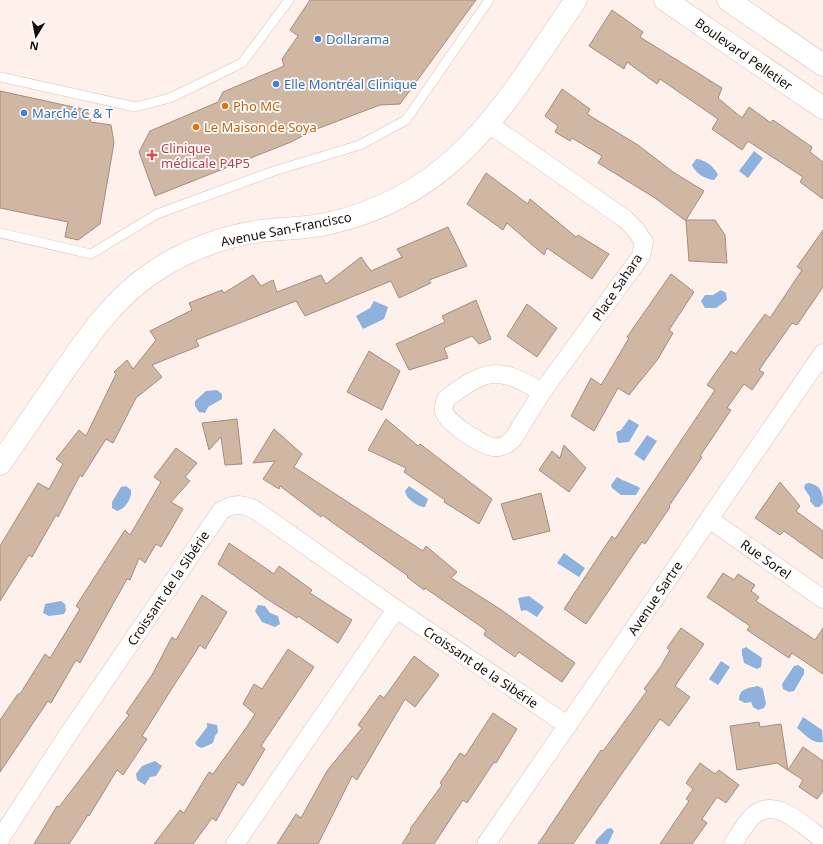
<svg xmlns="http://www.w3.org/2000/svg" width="823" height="844" viewBox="0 0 823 844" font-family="'Noto Sans',sans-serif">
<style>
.water{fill:#8cb2dd}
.building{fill:#d0b7a4;stroke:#a58c7b}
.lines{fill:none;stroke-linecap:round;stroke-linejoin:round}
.lane-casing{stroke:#debfb4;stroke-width:10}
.street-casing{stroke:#debfb4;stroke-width:19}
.secondary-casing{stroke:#debfb4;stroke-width:23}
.lane{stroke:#fff;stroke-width:9}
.street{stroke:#fff;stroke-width:18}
.secondary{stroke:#fff;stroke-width:22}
.shop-dot{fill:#3f7fe0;stroke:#fff;stroke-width:1.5}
.food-dot{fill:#e8710a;stroke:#fff;stroke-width:1.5}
.health-dot{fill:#e0444e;stroke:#fff;stroke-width:1.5}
.labels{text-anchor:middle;stroke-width:3.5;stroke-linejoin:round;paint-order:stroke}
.shop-label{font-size:13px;fill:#366cbe;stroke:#fff;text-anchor:start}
.street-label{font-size:13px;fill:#150b07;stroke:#fff}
.food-label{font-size:13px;fill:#c56008;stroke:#fff;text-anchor:start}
.health-label{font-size:13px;fill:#be3a42;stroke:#fff;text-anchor:start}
</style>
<rect width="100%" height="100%" fill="#fef1ec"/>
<path class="water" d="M754 151 763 158 748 178 739 171Z
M696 159C704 159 715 167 718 175L714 180C705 179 695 173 692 165Z
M721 290 726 293 727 300 716 308H705L701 301 705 295H713Z
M374 301 388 307 384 319 363 329 356 316 370 308Z
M217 390 222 394V399L208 407 205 413 199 412 195 406V401L206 391Z
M629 419 639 425 629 442 618 443 616 432 621 430Z
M647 435 657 441 644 461 634 454Z
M617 477C625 482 632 483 640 488L636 495H621L612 488 611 485Z
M809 483C820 485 823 492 823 503L819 507H815L810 501V497L804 488 805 484Z
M126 486 131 490C132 499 125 509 117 511L112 508V502L121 487Z
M409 486 428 499 425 507C418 507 406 499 405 491Z
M564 553 585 568 579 577 557 563Z
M529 596 544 607 537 617 526 610 521 611 518 598Z
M61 601 65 604 66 610 64 614 49 616 43 613 45 604Z
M258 605 265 606 270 613 278 616 280 624 275 627 262 622 255 611Z
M746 647 762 658 761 667 757 669 744 663 742 654V649Z
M721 661 730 667 718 685 709 679Z
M798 665 804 669V674L794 691 789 692 783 689 782 684 794 666Z
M758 686 763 689 766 704 764 708 758 710 753 707 751 702 745 703 739 700C739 688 749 688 758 686Z
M803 717 822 730 823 742C812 744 806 735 797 728Z
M207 723 217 725 218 732 215 736 213 743 202 748 197 746 195 743 207 727Z
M155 761 162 766 156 776 150 777 145 785 137 780 136 774 142 766Z
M611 828 614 831 608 844H596L595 842C598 837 603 833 607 829Z"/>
<path class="building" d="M310 0H476L400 104 380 105 314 130 291 142 155 196 139 152 150 131 218 102 223 92 284 66 282 59 298 36 290 30Z
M612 10 643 32 640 37 722 88 718 98 742 118 749 107 771 123 773 120 812 147 810 152 823 162V199L800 182 803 177 748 141 742 150 712 129 718 119 660 79 657 84 627 62 624 69 589 46Z
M562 89 590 109 587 114 638 145 673 172 704 191 686 220H715L725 235 727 263 689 261 686 221 655 198 598 163 602 156 572 138 570 141 555 132 558 126 545 116Z
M0 91 87 110 91 122 111 125 114 143 100 224 78 240 65 237 68 222 0 208Z
M486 173 528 204 530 199 576 237 578 235 609 254 592 279 547 248 544 255 507 223 503 230 467 204Z
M448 227 467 266 429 280 431 283 399 298 391 281 305 316 296 301 196 340 199 346 152 365 162 377 136 398 113 443 106 439 82 477 80 475 58 517 56 515 32 557 29 555 0 601V546L38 483 49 489 63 464 56 459 79 430 86 436 116 374 114 372 127 360 133 369 156 340 150 331 192 310 189 303 222 290 224 293 253 275 261 286 273 280 277 292 321 275 326 284 361 257 371 271 402 257 397 249Z
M823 230V287L797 325 792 323 759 370 764 373 752 390 744 384 727 408 731 410 700 456 702 457 669 506 670 507 645 544 642 542 586 624 564 609 612 536 615 539 715 390 707 385 731 351 736 354 765 314 770 318 802 270 797 267Z
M671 274 694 292 669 330 673 333 658 359 629 395 618 388 594 431 571 416 591 378 601 385 629 338 627 337Z
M476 300 491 339 479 344 472 336 444 348 448 358 409 370 396 344 445 322 442 316Z
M527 304 557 328 537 357 507 336Z
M369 351 400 371 382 410 347 392Z
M237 419 242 464 225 465 221 437 209 450 202 423Z
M386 419 418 446 420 444 492 499 479 524 444 502 445 500 404 472 406 468 368 450Z
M274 429 302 454 294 467 423 551 426 546 457 572 451 578 500 609 575 663 562 682 519 652 515 657 484 635 486 630 425 588 424 590 407 577 408 576 322 515 321 517 280 486 279 489 263 479 275 461 253 463Z
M564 445 586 468 569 492 539 470 552 451 560 458Z
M176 448 197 463 185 477 190 481 171 502 183 509 161 547 156 544 145 563 139 558 130 580 127 579 80 663 76 660 51 703 48 701 0 772V720L18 694H20L45 654 50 658 80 609 76 606 125 530 130 535 161 482 154 477Z
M780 482 800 506 796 511 823 531V559L784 531 780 535 755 518Z
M541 493 550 531 513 540 501 504Z
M229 543 274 574 279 566 312 590 310 593 352 620 338 643 298 616 297 618 267 599 218 564Z
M723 573 734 580 738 574 755 585 751 591 759 597 756 601 815 640 823 628V674L792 653 789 658 747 630 750 626 707 597Z
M202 595 227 612 205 649 200 645 169 693 142 736 147 739 123 775 117 770 89 816 88 815 69 844H34L57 806 59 807 129 715 126 713 152 675 172 637 176 640Z
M681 628 704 644 675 686 690 697 669 726 660 719 573 844H538L601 750 603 751 647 691 644 689 661 666 670 650 667 648Z
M288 649 314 667 261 746 265 749 243 786 238 782 216 821 212 818 193 844H154L180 810 184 813 209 772 213 774 246 728 255 714 243 704 254 684 262 689Z
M414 656 439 675 415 707 405 699 357 780 352 776 318 844H277L296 814 301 818 327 771 362 728 358 725 380 695 384 698Z
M493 713 517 729 496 763 494 762 467 803 463 800 434 844H402L411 830 410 829 442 785 440 783 460 753 465 756Z
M759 722 760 727 781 724 788 770 803 747 823 761V791L817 799 799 787 803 780 777 763 737 770 730 726Z
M700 763 715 774 719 770 739 785 726 803 717 797 702 819 707 823 692 844H660L689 801 686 799 693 789 686 783Z"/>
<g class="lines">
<defs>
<path id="lane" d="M0 77 135 107 170 98 242 63 289 0
M0 233 91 254 157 214 274 171 360 145 406 120 489 0"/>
<path id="street" d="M489 124 625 219 635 229 644 242 641 256 542 392 513 439C508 444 501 448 493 447 483 446 445 422 444 411 443 408 445 402 446 399 487 368 498 366 542 392
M709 519 823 599
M0 839 69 733 221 511C233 503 240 504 254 509L396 609 567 725
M235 844 396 609
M486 844 823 353
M733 844C739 835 745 823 753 816 775 795 805 827 823 840"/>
<path id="secondary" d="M665 0 823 108
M728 0 823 65
M0 464C20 435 40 406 60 377 87 338 112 300 152 273 184 251 222 237 260 231 282 228 304 229 326 224 459 195 505 102 576 0"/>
</defs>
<use href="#lane" class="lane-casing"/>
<use href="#street" class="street-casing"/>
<use href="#secondary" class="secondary-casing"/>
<use href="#lane" class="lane"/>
<use href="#street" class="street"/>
<use href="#secondary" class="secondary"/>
</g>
<g class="shop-dot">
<circle cx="318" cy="39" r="4"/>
<circle cx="276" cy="84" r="4"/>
<circle cx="24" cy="113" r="4"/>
</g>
<g class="food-dot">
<circle cx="225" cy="106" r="4"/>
<circle cx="196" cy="127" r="4"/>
</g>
<path class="health-dot" d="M150 149h4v4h4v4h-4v4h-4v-4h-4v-4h4z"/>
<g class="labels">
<g class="shop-label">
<text x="326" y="44">Dollarama</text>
<text x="284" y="89">Elle Montréal Clinique</text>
<text x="32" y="118">Marché C &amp; T</text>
</g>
<g class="street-label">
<text transform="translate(744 54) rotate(35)" y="5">Boulevard Pelletier</text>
<text transform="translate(286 229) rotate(-11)" y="5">Avenue San-Francisco</text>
<text transform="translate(617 287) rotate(-56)" y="5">Place Sahara</text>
<text transform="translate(766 559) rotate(35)" y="5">Rue Sorel</text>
<text transform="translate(168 588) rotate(-56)" y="5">Croissant de la Sibérie</text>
<text transform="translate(655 598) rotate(-56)" y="5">Avenue Sartre</text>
<text transform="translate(481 667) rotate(34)" y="5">Croissant de la Sibérie</text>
</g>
<g class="food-label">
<text x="233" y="111">Pho MC</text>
<text x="204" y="132">Le Maison de Soya</text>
</g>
<g class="health-label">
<text x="161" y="153">Clinique<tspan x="161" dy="15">médicale P4P5</tspan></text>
</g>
</g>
<g transform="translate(36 36) rotate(190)" stroke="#ffffff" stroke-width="3" paint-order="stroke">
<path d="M0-3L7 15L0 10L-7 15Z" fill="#150b07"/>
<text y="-6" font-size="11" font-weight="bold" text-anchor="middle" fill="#150b07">N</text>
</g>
</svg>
